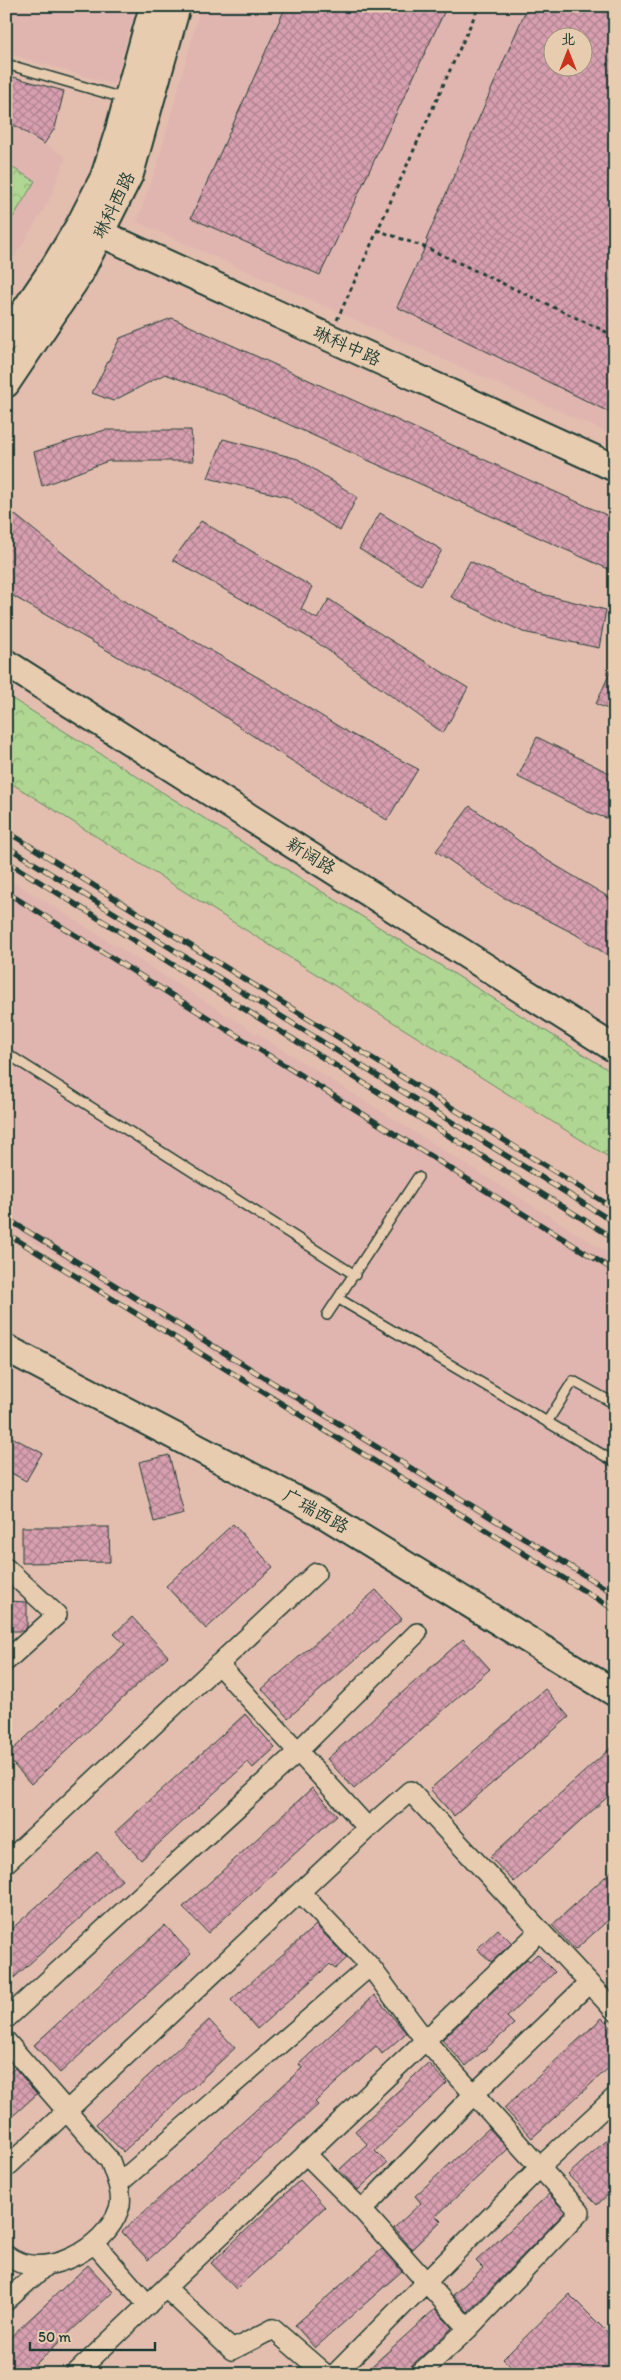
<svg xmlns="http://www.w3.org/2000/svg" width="621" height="2380" viewBox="0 0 621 2380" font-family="Itim,'LXGW WenKai TC',sans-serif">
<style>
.built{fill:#e0b5af;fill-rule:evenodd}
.park{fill:url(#park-crowns);stroke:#678a63}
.building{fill:url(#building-cross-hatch);stroke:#1f3d34;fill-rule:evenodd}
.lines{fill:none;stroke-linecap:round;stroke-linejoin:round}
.lane-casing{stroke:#1f3d34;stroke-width:12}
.street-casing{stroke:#1f3d34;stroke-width:22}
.secondary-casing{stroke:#1f3d34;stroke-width:30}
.path{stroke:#1f3d34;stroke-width:3;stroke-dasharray:4 4;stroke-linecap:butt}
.lane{stroke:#e8ccaf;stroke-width:9}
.street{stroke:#e8ccaf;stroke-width:19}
.secondary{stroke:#e8ccaf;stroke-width:26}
.rail-casing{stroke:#1f3d34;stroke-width:5.5}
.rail{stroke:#e8ccaf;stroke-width:4;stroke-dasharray:11;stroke-linecap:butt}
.labels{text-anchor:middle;stroke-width:4.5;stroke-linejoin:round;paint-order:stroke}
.street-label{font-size:18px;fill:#1f3d34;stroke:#e8ccaf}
</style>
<defs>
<pattern id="park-crowns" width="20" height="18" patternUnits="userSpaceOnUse" patternTransform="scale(1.25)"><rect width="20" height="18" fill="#afd692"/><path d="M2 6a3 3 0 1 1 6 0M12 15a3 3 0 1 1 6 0" fill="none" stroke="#8eaf78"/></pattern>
<pattern id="building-cross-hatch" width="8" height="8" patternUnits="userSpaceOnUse" patternTransform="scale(1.25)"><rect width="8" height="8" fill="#d89fb0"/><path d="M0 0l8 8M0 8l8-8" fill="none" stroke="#af8390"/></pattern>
</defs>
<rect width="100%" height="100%" fill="#e3beaf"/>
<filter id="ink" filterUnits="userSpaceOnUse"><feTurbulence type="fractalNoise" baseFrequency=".02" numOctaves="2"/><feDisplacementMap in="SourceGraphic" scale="10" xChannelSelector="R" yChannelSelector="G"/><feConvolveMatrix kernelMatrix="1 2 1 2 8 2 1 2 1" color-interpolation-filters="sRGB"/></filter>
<g filter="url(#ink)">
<path class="built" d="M6 6H136L114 85 6 53Z
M201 6H615V436L137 222 157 165ZM554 38H584V68H554Z
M6 120 66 157 49 201 6 271Z
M6 877 615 1257V1600L6 1225Z"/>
<path class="park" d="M6 164 35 181 6 229Z
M6 695 615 1074V1161L6 780Z"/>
<path class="building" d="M286 6H447L320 275 191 218Z
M532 6H615V415L397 307 428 241 426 240 525 12ZM554 38H584V68H554Z
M6 75 64 91 55 128 44 144 6 120Z
M172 318 615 519V572L226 396 165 374 113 401 92 393 120 338Z
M105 430H191L193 461H108L42 486 34 452Z
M223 439 298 459 357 497 340 531 287 497 208 478Z
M380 513 442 550 421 585 359 549Z
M14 514 117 597 266 682 351 734 418 769 387 820 265 744 188 692 129 663 6 592V522Z
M201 521 312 587 301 609 317 619 329 599 376 631 468 688 443 733 315 641 173 560Z
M470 561 534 592 606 610 599 648 523 632 451 597Z
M615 661V712L596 704Z
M537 737 615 776V821L588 812 518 777Z
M470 806 540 856 615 901V960L575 934 501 896 436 851Z
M6 1434 42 1453 26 1481 6 1470Z
M169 1455 184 1514 154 1522 139 1462Z
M233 1524 273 1567 206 1629 166 1586Z
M22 1527H109L110 1562 22 1563Z
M376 1590 402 1619 288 1718 262 1689Z
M6 1601 27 1602V1627L23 1631H6Z
M132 1617 168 1656 31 1784 6 1756 125 1644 114 1634Z
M463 1639 490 1669 354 1789 327 1759Z
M545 1689 569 1717 454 1816 430 1789Z
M245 1714 275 1748 253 1768 248 1762 141 1860 115 1832Z
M615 1744V1790L514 1882 490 1857Z
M312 1788 337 1815 208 1933 183 1907Z
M97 1852 122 1880 6 1985V1934Z
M615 1868V1914L575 1950 552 1925Z
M165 1925 191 1954 60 2073 34 2045Z
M316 1925 347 1958 335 1969 330 1964 257 2029 231 2000Z
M498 1929 512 1943 491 1962 477 1949Z
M537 1954 555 1972 507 2017 514 2024 466 2066 442 2040 527 1959 530 1961Z
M374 1995 406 2033 382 2054 376 2046 315 2102 318 2105 148 2260 122 2232 302 2068 299 2064Z
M602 2018 615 2031V2062L532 2138 504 2108Z
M209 2020 235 2048 123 2152 96 2124Z
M428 2063 447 2083 375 2151 387 2163 358 2190 339 2170 367 2144 355 2131Z
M15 2068 37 2094 6 2122V2076Z
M489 2128 508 2149 436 2216 441 2221 412 2249 394 2228 421 2203 415 2196Z
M615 2132V2188L597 2205 568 2175Z
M300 2180 325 2207 236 2289 211 2263Z
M549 2194 565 2212 468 2312 453 2295 483 2268 476 2261Z
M382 2249 402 2271 315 2348 295 2325Z
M88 2265 113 2292 25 2374H6V2341Z
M569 2294 615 2340V2374H518L503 2359Z
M435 2309 452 2328 411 2366 408 2373 363 2374Z"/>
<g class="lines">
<defs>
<path id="lane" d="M6 64 126 99
M6 1053 355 1275
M339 1299 615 1462
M327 1315 418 1177
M547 1422 573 1381 615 1404"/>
<path id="street" d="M6 1568 57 1615 6 1661
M218 1664 368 1828 410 1791 615 2011
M6 1863 316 1573
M300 1892 370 1966 425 2040 580 2212 468 2329 419 2374
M6 2019 292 1757 417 1633
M6 2041 110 2161C115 2175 124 2195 119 2209 106 2248 42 2284 6 2255
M306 2154 362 2210 468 2329
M6 2168 368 1828
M118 2184 370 1966
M362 2210 474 2094 589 1983
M94 2243 148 2305
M166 2288 232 2350 273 2329 325 2374
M6 2301 45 2266
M75 2374 540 1931
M335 2374 540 2167 615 2097"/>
<path id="secondary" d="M80 224 615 468
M6 338 54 267 80 224 104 177 119 130 153 6
M6 384 79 275 130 174 177 6
M6 663 615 1049
M6 1348 318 1511 615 1693"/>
</defs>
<use href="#lane" class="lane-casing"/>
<use href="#street" class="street-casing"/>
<use href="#secondary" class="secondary-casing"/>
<path class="path" d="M377 230 427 248 615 336
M337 320 479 6"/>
<use href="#lane" class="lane"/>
<use href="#street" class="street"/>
<use href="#secondary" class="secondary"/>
<defs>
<path id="rail" d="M6 831 615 1209
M6 846 615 1223
M6 861 615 1239
M6 892 615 1271
M6 1218 615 1594
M6 1233 615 1610"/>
</defs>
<use href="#rail" class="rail-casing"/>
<use href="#rail" class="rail"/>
</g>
</g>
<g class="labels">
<g class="street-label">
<text transform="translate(114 205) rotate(-64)" y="6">琳科西路</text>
<text transform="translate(347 346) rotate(24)" y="6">琳科中路</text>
<text transform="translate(311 856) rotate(32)" y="6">新阔路</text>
<text transform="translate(316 1511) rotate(29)" y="6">广瑞西路</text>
</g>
</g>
<rect width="621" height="2380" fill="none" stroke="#e8ccaf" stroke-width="25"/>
<rect x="12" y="12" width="596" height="2355" fill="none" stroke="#1f3d34" stroke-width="2" filter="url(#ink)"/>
<g transform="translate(568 52)"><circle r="24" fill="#e8ccaf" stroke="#98937e"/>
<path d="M0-4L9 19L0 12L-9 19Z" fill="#c8321e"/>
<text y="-8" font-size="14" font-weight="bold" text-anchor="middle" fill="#1f3d34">北</text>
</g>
<path d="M30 2342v8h125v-8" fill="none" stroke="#1f3d34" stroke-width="2.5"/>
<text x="38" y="2342" font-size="15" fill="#1f3d34" stroke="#e8ccaf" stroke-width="4" paint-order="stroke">50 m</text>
</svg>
